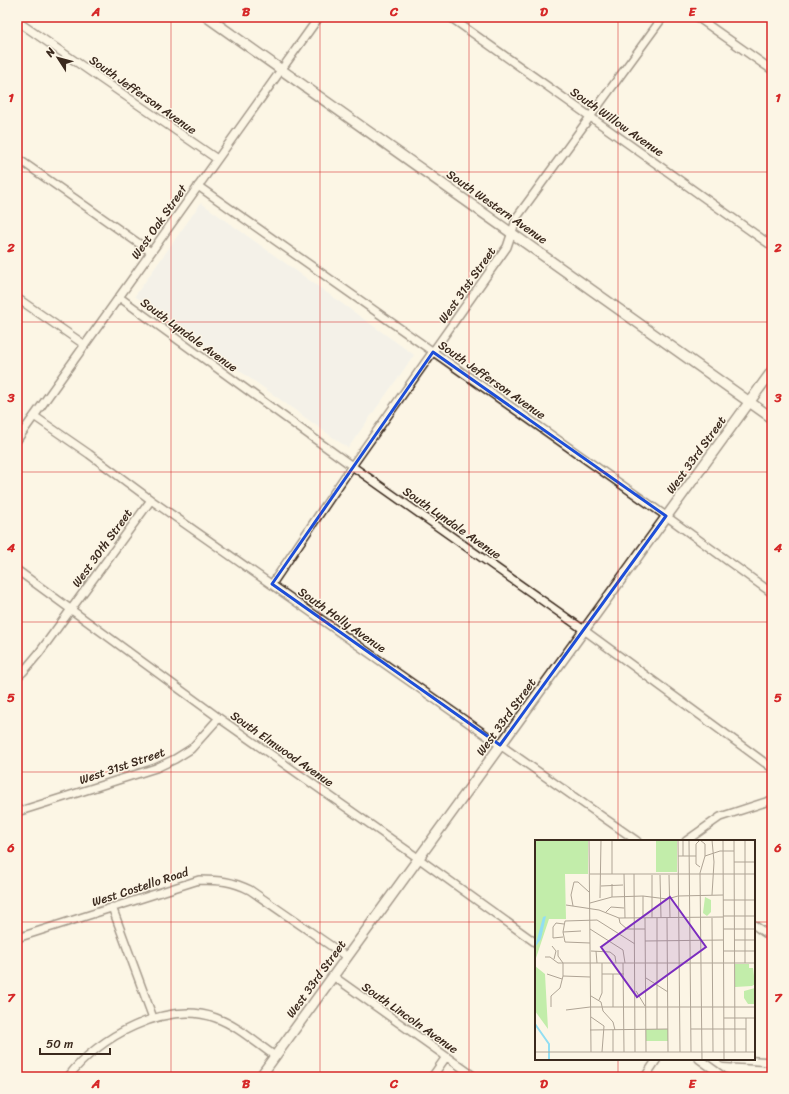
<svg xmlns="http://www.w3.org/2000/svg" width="789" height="1094" viewBox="0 0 789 1094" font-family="Sriracha,sans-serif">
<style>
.built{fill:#eaecec}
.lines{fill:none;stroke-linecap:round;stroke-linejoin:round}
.minor-casing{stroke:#3b2a1e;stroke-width:10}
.tertiary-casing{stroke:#3b2a1e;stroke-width:12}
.minor{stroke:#fcf5e5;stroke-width:7}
.tertiary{stroke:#fcf5e5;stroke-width:9}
.marked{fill:none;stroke:#1d4ed8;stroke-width:3;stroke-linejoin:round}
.grid{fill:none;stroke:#d62828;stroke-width:1;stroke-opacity:0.55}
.labels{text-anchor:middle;stroke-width:3;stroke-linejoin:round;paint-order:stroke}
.street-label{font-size:12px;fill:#3b2a1e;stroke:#fcf5e5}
.inset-river{fill:none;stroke:#92def2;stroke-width:2}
.inset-road{fill:none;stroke:#afa495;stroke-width:1}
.view{fill:#7b2cbf;fill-opacity:0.15;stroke:#7b2cbf;stroke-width:2}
.inset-edge{fill:none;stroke:#3b2a1e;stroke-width:2}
.neatline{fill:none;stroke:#d62828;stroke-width:1.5}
.grid-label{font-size:13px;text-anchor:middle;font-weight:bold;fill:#d62828}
</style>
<rect width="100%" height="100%" fill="#fcf5e5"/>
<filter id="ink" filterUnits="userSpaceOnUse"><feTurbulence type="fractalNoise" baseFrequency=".025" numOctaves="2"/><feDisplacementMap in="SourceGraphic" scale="8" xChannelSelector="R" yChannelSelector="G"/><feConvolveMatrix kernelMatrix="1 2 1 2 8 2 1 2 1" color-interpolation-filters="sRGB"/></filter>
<g filter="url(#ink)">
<path class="built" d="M201 203 414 355 348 448 135 296Z"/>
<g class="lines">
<defs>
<path id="minor" d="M450 17 772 246
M697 17 772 70
M17 21 217 159
M17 158 151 252
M198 186 666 516 772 593
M119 297 352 466 584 630 772 768
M17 298 85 345
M34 416 89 454 151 500 637 841
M17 440 319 17
M17 570 219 718 418 858 536 943
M272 584 352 466 507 247 517 217 663 17
M17 677 23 672 39 653 151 500
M17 812 156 768 175 759 191 749 219 718
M686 841 720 817 772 800
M112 907 153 1018
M754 925 772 938
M17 938 199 880C219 880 232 881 250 890L347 957
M333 976 475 1077
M699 1059 724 1077
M724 1059 772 1062
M68 1077C98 1037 166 1000 216 1018 238 1026 256 1043 275 1056
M432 1077 446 1057
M645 1077 657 1059"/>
<path id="tertiary" d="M207 17 772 418
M260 1077 772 371"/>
</defs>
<use href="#minor" class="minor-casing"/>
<use href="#tertiary" class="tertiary-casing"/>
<use href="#minor" class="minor"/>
<use href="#tertiary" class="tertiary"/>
</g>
</g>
<path d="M0 0H789V1094H0ZM433 352 666 516 500 745 272 584Z" fill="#fcf5e5" fill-opacity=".55" fill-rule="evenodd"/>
<path class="marked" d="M433 352 666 516 500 745 272 584Z"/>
<path class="grid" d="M171 17V1077M320 17V1077M469 17V1077M618 17V841M17 172H772M17 322H772M17 472H772M17 622H772M17 772H772M17 922H536M754 922H772M618 1059V1077"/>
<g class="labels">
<g class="street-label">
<text transform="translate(143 95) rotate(35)" y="4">South Jefferson Avenue</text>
<text transform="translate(617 122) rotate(35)" y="4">South Willow Avenue</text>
<text transform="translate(497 207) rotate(35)" y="4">South Western Avenue</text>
<text transform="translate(159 222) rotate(-55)" y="4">West Oak Street</text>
<text transform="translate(467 285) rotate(-55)" y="4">West 31st Street</text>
<text transform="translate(189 335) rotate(36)" y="4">South Lyndale Avenue</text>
<text transform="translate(492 380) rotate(35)" y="4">South Jefferson Avenue</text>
<text transform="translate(696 455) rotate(-54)" y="4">West 33rd Street</text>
<text transform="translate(452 523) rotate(35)" y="4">South Lyndale Avenue</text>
<text transform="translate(102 548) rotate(-54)" y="4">West 30th Street</text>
<text transform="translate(342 620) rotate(35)" y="4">South Holly Avenue</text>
<text transform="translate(506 717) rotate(-54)" y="4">West 33rd Street</text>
<text transform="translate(282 749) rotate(35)" y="4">South Elmwood Avenue</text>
<text transform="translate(122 766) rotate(-19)" y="4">West 31st Street</text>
<text transform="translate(140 887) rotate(-18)" y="4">West Costello Road</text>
<text transform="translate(316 979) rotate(-54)" y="4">West 33rd Street</text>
<text transform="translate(410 1018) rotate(35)" y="4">South Lincoln Avenue</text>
</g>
</g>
<g transform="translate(535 840)">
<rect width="220" height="220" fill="#fcf5e5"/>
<path d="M0 0H53V34H30L31 79H14L0 121ZM121 0H142V32H121ZM170 57 176 60V72L172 76 168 73ZM200 124H214V128H218L220 144 217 146 200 147ZM0 126 10 134 13 189 0 171ZM220 148V164H213L209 158V151ZM111 189H133V201H111Z" fill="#c2edaa"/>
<path d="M11 76 6 99 0 107 8 77Z" fill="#92def2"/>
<path class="inset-river" d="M0 184 14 204V220"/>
<path class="inset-road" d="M54 0 56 212M143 0 145 212M154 0 156 212M165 0 170 4V16L165 33 167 220M188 0 189 220M199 0 200 212M210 0V123M143 16H161M148 16V0M170 16 185 11H199M199 22H220M165 27 161 24V4L165 0M55 34H220M77 34V0M89 34 90 78M99 34 100 212M117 35V78M125 35 126 78M134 35 135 78M77 44V57M66 46 88 45M177 55 179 22 177 0M108 56V78M65 58 66 0M188 60H220M55 63 77 57 108 56 132 59 143 56 188 55M31 65 64 70 84 78 188 77M38 66 36 55 39 42H43L54 52M70 73 76 67 89 68M188 76H220M84 78 85 83 92 89H110M110 78 111 212M122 78V189M132 78 133 212M177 78 178 212M55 89 88 110 90 123M188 89H220M28 92 46 91M28 97 18 98V87L21 83 29 84M199 100H220M110 101 188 100M55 103 30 102 28 92 30 81 62 80 100 104M17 106 21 111 19 119M56 111 75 112 80 116 81 123M61 111 62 123M188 111H220M10 117H15L23 123H220M88 123 89 212M12 134 27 139M67 134H89M28 136 55 137M111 138 133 152M101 151 110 166M56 156 66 162 68 171 78 182 80 190M64 160 67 153V123M16 167V156L25 148 28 136V123L23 116V110M78 167V134M31 170 55 167H220M56 177 69 186 67 212M189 178H220M211 178V212M156 189H211M55 190 133 189M78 190V212M0 212H220"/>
<path class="view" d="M135 57 171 107 102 157 66 107Z"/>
<rect width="220" height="220" class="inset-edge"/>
</g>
<rect width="789" height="1094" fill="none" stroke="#fcf5e5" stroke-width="44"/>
<g transform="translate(58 58) rotate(306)" stroke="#fcf5e5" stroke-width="3" paint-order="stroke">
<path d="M0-3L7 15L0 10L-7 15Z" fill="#3b2a1e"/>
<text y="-6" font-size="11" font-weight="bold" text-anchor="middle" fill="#3b2a1e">N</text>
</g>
<path d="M40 1048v6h70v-6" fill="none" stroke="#3b2a1e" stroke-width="2"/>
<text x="46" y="1048" font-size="12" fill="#3b2a1e" stroke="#fcf5e5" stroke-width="3" paint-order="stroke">50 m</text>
<rect x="22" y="22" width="745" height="1050" class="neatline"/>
<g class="grid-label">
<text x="96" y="16">A</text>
<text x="246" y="16">B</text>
<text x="394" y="16">C</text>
<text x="544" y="16">D</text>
<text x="692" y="16">E</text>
<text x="11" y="102">1</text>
<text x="778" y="102">1</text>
<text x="11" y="252">2</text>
<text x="778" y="252">2</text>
<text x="11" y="402">3</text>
<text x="778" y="402">3</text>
<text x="11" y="552">4</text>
<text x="778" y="552">4</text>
<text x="11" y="702">5</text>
<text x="778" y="702">5</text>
<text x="11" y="852">6</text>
<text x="778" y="852">6</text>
<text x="11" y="1002">7</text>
<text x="778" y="1002">7</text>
<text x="96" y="1088">A</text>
<text x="246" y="1088">B</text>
<text x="394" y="1088">C</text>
<text x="544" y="1088">D</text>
<text x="692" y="1088">E</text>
</g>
</svg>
